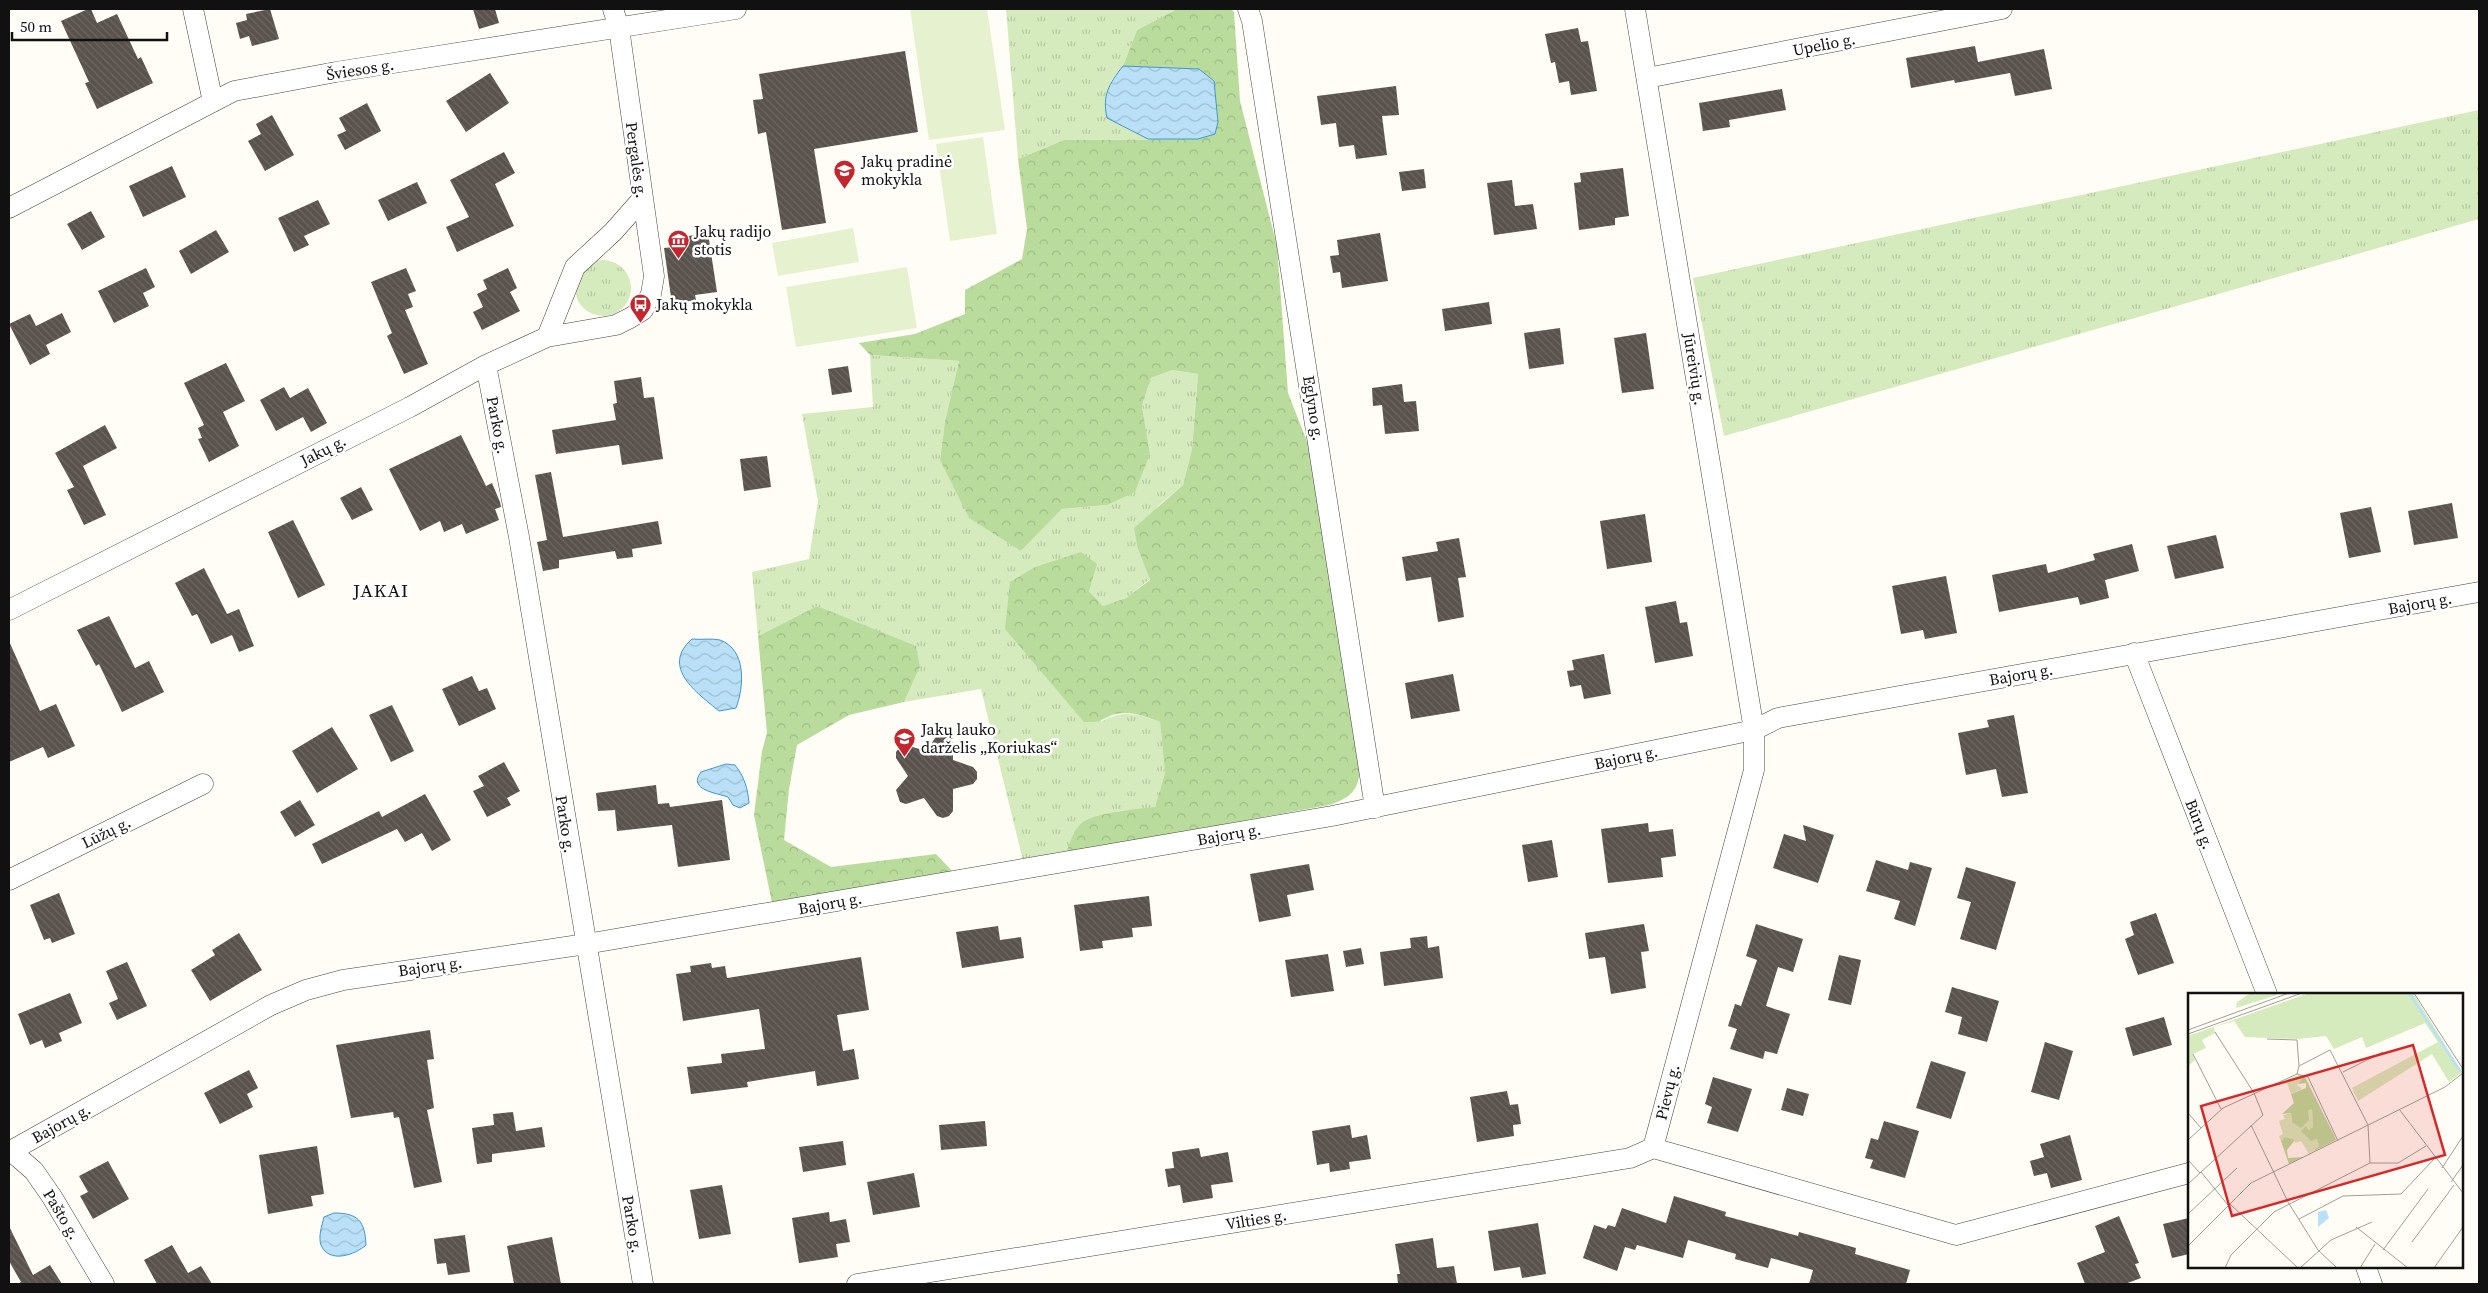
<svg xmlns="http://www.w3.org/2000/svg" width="2488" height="1293" viewBox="0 0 2488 1293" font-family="'Source Serif 4',serif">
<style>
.grass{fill:url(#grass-tufts)}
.forest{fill:url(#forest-crowns)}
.pitch{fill:#e6f2cf}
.water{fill:url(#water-waves);stroke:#3f96cf}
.building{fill:url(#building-back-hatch)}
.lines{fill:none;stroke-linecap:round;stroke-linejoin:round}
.minor-casing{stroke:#444;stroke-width:21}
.minor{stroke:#fff;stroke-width:20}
.labels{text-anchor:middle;stroke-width:5;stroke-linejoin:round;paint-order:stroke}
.street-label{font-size:16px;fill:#111;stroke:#fff}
.poi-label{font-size:16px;fill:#111;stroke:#fff;text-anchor:start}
.quarter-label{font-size:19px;letter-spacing:1px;fill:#111;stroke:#fff}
.inset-river{fill:none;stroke:#b9e0f7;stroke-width:2.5}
.inset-road{fill:none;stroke:#a09f9a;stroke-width:1}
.view{fill:#d62828;fill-opacity:0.15;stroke:#d62828;stroke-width:2.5}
.inset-edge{fill:none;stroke:#111;stroke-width:2.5}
</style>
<defs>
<pattern id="grass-tufts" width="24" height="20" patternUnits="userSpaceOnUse" patternTransform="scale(1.25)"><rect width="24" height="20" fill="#d5ebbd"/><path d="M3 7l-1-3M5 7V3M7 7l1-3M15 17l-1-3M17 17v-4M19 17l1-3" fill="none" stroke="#b6c8a1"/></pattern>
<pattern id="forest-crowns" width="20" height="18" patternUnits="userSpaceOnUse" patternTransform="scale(1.25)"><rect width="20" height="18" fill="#b9dc9c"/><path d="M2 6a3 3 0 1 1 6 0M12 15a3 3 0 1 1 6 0" fill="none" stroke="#9ebc85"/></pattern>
<pattern id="water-waves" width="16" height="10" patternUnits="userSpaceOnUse" patternTransform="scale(1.25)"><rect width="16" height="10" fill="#b9e0f7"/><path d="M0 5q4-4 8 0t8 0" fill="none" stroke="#9ebfd3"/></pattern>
<pattern id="building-back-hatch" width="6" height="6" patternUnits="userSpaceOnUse" patternTransform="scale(1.25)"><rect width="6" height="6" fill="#5a524d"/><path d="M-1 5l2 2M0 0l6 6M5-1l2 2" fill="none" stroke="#6d6662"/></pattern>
</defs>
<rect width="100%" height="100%" fill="#fffdf5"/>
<path class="grass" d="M1006 9H1177L1137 30 1123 66 1111 81 1107 118 1148 139 1064 140 1018 159Z
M2479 110V219L1724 436 1693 278Z
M575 288a28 28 0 1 1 56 0a28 28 0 1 1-56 0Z
M870 355 959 361 945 421 940 460 1021 551 1062 509 1107 505 1150 454 1142 406 1151 378 1172 370 1198 374 1192 449 1183 485 1158 506 1138 549 1150 579 1126 598 1103 606 1089 591 1081 552 1101 722C1122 709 1138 714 1160 722L1165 773 1155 808 1118 811 1074 833 1066 853 1023 861 981 689 904 702 920 667 817 606 758 636 752 572 809 559 818 501 802 414 873 407Z"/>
<path class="forest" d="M1177 9H1231L1234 12 1240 101 1277 246 1288 393 1308 444 1361 759C1359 788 1356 796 1329 805L1066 853C1070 843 1073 829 1083 822 1099 812 1136 809 1155 807L1165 773 1160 722C1144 716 1127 709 1110 716 1097 722 1099 722 1084 722L1005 629 1010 582 1035 567 1081 552 1097 564 1089 591 1103 606 1126 598 1150 580 1138 549 1134 528 1183 485 1192 449 1198 374 1172 370 1151 378 1142 406 1150 454 1135 492 1107 505 1062 509 1021 551 969 518 940 460 945 421 959 361 870 355 859 343 915 334 965 314V290L1022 259 1027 229 1018 159 1064 140 1198 139 1215 134 1214 81 1199 69 1123 66 1137 30Z
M817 606 916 646 920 667 904 702 849 715 797 745 789 789 784 840 831 867 936 854 954 873 772 903 754 815 762 751 767 733 758 636Z"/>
<path class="pitch" d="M910 9H987L1005 130 929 140Z
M983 137 997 234 950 241 936 144Z
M853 228 859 262 778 276 772 243Z
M907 267 917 328 796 347 786 287Z"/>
<path class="water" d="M1123 66 1199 69 1214 81 1218 122 1215 134 1198 139H1148L1107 118C1102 95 1109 84 1123 66Z
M692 639C701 640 712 638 720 640 747 650 744 687 736 708L719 711C697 693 660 667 692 639Z
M726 764 735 765C744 776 748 789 749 803L740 808 733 805 728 797C717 793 687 790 701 772Z
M334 1213C358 1213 365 1221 366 1245 355 1255 329 1264 321 1245 318 1237 322 1225 324 1217Z"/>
<path class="building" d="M88 9H91L97 23 117 14 138 59 141 57 153 83 97 109 85 83 89 82 61 21Z
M270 9 279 39 252 46 249 36 240 39 236 23 247 20 246 14Z
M473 9H495L499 23 479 29Z
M1578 28 1581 42 1588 41 1597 91 1571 95 1569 81 1559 83 1555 62 1551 63 1545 34Z
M1975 46 1978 62 2044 49 2052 89 2015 96 2010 73 1955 83 1954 80 1911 88 1906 58Z
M905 51 918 132 814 149 826 223 782 230 766 132 758 134 753 100 763 99 759 74Z
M490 73 509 103 466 132 446 101Z
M1396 86 1399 115 1382 116 1387 155 1356 159 1354 145 1339 147 1336 123 1321 125 1317 96Z
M1782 89 1786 110 1729 120 1730 127 1703 131 1699 103Z
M367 103 381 131 345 150 337 135 346 131 339 118Z
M272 115 294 155 265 171 248 141 261 134 256 124Z
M504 152 515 173 495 184 514 226 457 252 446 227 469 217 450 180Z
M172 166 186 197 143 217 129 186Z
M1623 168 1629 216 1615 218V225L1579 230 1574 183 1581 182 1580 173Z
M1424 169 1426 188 1402 191 1399 172Z
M1512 180 1515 206 1533 204 1537 229 1494 235 1487 183Z
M417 182 427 203 388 221 378 200Z
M318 200 330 224 304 236 309 245 294 252 278 218Z
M91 211 105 237 82 250 67 224Z
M216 230 229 252 191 274 179 251Z
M708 233 717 292 695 295 696 300 672 304 664 248 683 246 682 237Z
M1380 233 1388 281 1342 288 1340 272 1333 273 1330 256 1339 255 1337 240Z
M146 268 155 287 143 293 149 306 114 323 98 291Z
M406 268 416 291 408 294 413 307 405 310 428 364 404 374 387 336 392 333 371 282Z
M508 268 517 288 510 292 520 311 482 330 473 312 483 307 477 294 487 289 483 280Z
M1489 302 1492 324 1445 331 1442 309Z
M62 313 71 332 46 345 50 354 30 365 9 324 30 314 36 326Z
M1560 328 1564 364 1529 369 1524 333Z
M1646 333 1654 389 1622 393 1614 338Z
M226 363 245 401 223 412 239 446 209 462 198 439 202 438 198 428 204 425 184 383Z
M848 366 852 392 832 395 828 369Z
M641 377 644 398 654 397 663 459 622 465 619 445 556 454 552 430 616 420 613 404 617 403 614 381Z
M1402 384 1404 402 1416 401 1419 431 1385 434 1382 405 1373 406 1372 388Z
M284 387 290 398 308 388 327 423 311 432 303 417 276 431 260 400Z
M105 425 117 448 83 466 106 515 84 525 67 490 74 487 55 453Z
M461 435 486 486 492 483 500 502 501 507 495 509 499 520 466 534 462 524 444 532 440 521 420 531 389 469Z
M767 456 771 487 744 491 740 459Z
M551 472 563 537 658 521 662 544 632 549 633 557 617 559 615 551 559 560V568L543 571 537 542 547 540 535 475Z
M361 487 373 510 352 520 340 498Z
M2452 503 2458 538 2414 545 2408 511Z
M2371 507 2381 552 2349 558 2340 513Z
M1645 514 1652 562 1607 569 1600 521Z
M293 520 325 585 298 598 268 532Z
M2216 535 2224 568 2175 579 2167 546Z
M1459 538 1466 577 1458 578 1464 617 1438 622 1431 577 1406 581 1402 557 1438 551 1436 542Z
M2132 544 2139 571 2105 580 2109 598 2080 605 2078 597 1999 612 1992 575 2046 564 2048 573 2095 560 2093 554Z
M204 568 227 614 239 609 254 646 239 652 232 635 211 644 197 614 192 616 175 583Z
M1946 576 1957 633 1925 639 1923 630 1901 634 1892 586Z
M1676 601 1680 623 1687 622 1693 656 1655 663 1645 607Z
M109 616 135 668 149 661 164 692 122 712 99 664 96 666 77 630Z
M9 641 40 711 56 704 75 746 48 758 43 747 9 762Z
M1604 654 1611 694 1584 699 1581 685 1570 687 1567 671 1574 670 1572 660Z
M1453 674 1460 711 1411 719 1405 683Z
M472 676 479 691 487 688 496 709 459 726 442 689Z
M392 705 414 751 391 762 369 715Z
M2014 715 2028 793 2002 797 1996 769 1966 775 1958 733 1989 727 1987 720Z
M332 727 358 769 317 793 292 751Z
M944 733 950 735 953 740V760L973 767 977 772V779L973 784 953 789V811L949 816 943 818 937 816 924 798 906 804 900 802 896 790 908 776 896 758V752L900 747 906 745 926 751 938 734Z
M504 762 520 791 507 798 511 805 487 817 473 791 484 786 478 776Z
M656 785 658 804 669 803 670 807 722 800 730 860 678 867 672 825 617 831 615 810 598 811 596 793Z
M425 794 451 840 432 851 422 833 405 842 397 829 322 864 312 844 379 811 382 817Z
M300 800 315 825 295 837 280 812Z
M1648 823 1649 832 1673 829 1676 856 1661 858 1663 877 1608 883 1601 829Z
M1803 825 1834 835 1818 883 1773 868 1784 834 1806 841Z
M1552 840 1558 877 1528 882 1522 845Z
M1876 860 1908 870 1910 862 1932 868 1915 926 1894 919 1900 901 1866 891Z
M1309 864 1314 890 1287 895 1291 916 1259 922 1250 874Z
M1966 867 2016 882 1996 950 1960 939 1971 902 1957 898Z
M59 893 75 934 52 943 50 938 44 940 30 905Z
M1149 896 1152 926 1132 928 1133 937 1102 941 1103 948 1080 951 1074 905Z
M2156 913 2174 963 2138 975 2125 939 2134 935 2130 922Z
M1644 924 1649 951 1641 952 1646 988 1611 994 1605 957 1589 959 1585 933Z
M1756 924 1803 939 1793 972 1778 967 1766 1006 1790 1014 1777 1054 1765 1051 1763 1059 1730 1049 1737 1029 1728 1026 1735 1004 1741 1006 1757 960 1746 956Z
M998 926 1000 940 1021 937 1024 958 962 968 956 932Z
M239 933 262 970 210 1001 191 970 215 955 212 950Z
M1427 936 1428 948 1439 946 1443 978 1384 986 1380 952 1411 948 1410 938Z
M1361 948 1364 964 1346 967 1343 951Z
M1328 954 1334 991 1291 997 1285 960Z
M1839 955 1861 960 1851 1005 1828 1000Z
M861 957 869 1010 837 1015 843 1051 854 1049 859 1079 817 1086 815 1071 747 1082 748 1087 691 1094 687 1067 722 1063 721 1054 765 1049 759 1009 683 1021 676 974 691 972 690 966 711 963 712 968 725 966 727 978Z
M127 962 147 1006 117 1020 109 1003 118 999 106 971Z
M1952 987 1999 1001 1987 1042 1958 1034 1962 1017 1945 1012Z
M70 993 82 1023 59 1033 62 1041 45 1048 42 1040 30 1045 18 1014Z
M2164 1017 2172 1045 2133 1056 2125 1028Z
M430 1030 434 1059 427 1060 434 1108 427 1110 442 1182 414 1188 399 1117 394 1118 393 1112 351 1118 336 1045Z
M2045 1042 2073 1051 2059 1100 2031 1092Z
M1931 1061 1966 1072 1951 1119 1916 1108Z
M249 1070 258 1088 247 1094 253 1107 220 1124 204 1093Z
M1713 1077 1752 1089 1738 1132 1707 1123 1712 1107 1705 1104Z
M1787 1088 1809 1094 1803 1116 1781 1110Z
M1507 1091 1510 1105 1518 1104 1521 1124 1513 1125 1514 1136 1477 1142 1470 1097Z
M513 1112 516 1131 542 1127 545 1147 492 1154V1162L477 1164 472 1128 494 1125 493 1114Z
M985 1121 987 1146 941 1150 939 1125Z
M1884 1121 1919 1131 1905 1178 1870 1168 1873 1160 1865 1158 1871 1138 1878 1140Z
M1350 1125 1352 1138 1367 1135 1371 1159 1349 1162 1350 1169 1330 1172 1329 1163 1317 1165 1312 1131Z
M2070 1135 2082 1180 2051 1188 2047 1173 2034 1176 2030 1161 2044 1157 2040 1144Z
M843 1141 846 1165 803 1172 799 1147Z
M317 1146 324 1194 311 1196 313 1206 268 1214 259 1155Z
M1199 1148 1201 1157 1228 1152 1233 1182 1211 1185 1213 1198 1183 1203 1180 1185 1168 1187 1165 1169 1174 1168 1172 1152Z
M108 1161 129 1199 93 1219 80 1196 88 1192 79 1176Z
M914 1173 920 1207 873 1215 867 1182Z
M722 1185 731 1234 699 1239 690 1190Z
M1674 1196 1726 1212 1725 1216 1798 1236 1799 1232 1856 1248 1855 1254 1910 1270 1906 1284H1809L1813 1270 1771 1258 1768 1268 1735 1259 1736 1254 1688 1240 1683 1258 1637 1245 1635 1250 1625 1247 1617 1271 1583 1258 1594 1225 1606 1229 1608 1225 1615 1227 1622 1208 1666 1223Z
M829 1212 830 1222 846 1219 850 1242 836 1244 838 1257 799 1263 792 1218Z
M2119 1216 2139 1263 2135 1264 2141 1278 2125 1284H2085L2077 1263 2105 1252 2095 1226Z
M2189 1218V1254L2172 1258 2163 1224Z
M1538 1223 1546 1274 1522 1278 1520 1267 1494 1271 1488 1231Z
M9 1226 33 1275 50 1265 62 1284H18L21 1282 9 1261Z
M465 1235 470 1272 448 1275 446 1263 437 1264 434 1239Z
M552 1237 561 1284H514L507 1246Z
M1433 1238 1437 1268 1454 1266 1457 1284H1398L1397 1274H1400L1395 1244Z
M172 1245 188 1273 201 1266 212 1284H157L144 1260Z"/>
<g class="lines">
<defs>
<path id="minor" d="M193 9 213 102
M1248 9 1252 21 1375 808
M1635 9 1754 730V770L1653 1148
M1647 78 2002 9
M9 208 234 91 336 72 736 9
M547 337 575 267 613 232 643 198
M486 365 519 537 643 1284
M9 610 410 407 486 365 547 337 616 325 630 318 643 310 651 294 654 276 619 28 613 9
M2134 653 2267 994
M9 880 203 784
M1653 1148 1956 1235 2189 1173
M11 1151 34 1171 52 1197 104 1284
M9 1152 271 1005 306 990 343 980 586 944 1332 816 1754 730 1778 718 2479 592
M2366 1267 2372 1284
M857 1284 1630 1158 1653 1148"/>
</defs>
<use href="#minor" class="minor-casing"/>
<use href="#minor" class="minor"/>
</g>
<defs>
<symbol id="school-pin" viewBox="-11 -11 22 30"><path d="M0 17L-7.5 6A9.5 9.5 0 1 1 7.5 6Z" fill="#c4262e" stroke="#fff"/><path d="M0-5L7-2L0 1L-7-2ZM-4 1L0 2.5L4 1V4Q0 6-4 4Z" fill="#fff"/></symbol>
<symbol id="museum-pin" viewBox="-11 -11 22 30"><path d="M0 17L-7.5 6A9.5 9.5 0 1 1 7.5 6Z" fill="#c4262e" stroke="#fff"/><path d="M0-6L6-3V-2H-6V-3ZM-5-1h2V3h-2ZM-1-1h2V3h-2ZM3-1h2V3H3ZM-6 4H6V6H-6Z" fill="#fff"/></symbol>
<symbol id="bus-pin" viewBox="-11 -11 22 30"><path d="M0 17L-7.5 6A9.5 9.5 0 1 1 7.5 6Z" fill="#c4262e" stroke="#fff"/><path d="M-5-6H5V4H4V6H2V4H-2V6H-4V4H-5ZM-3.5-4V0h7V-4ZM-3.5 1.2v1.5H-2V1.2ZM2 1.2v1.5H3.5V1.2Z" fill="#fff"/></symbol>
</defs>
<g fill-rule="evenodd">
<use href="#school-pin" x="832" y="158" width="25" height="34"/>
<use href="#museum-pin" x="666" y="228" width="25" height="34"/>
<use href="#bus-pin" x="628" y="292" width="25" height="34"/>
<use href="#school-pin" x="892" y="726" width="25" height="34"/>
</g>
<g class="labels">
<g class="street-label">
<text transform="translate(1824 44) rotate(-11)" y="6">Upelio g.</text>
<text transform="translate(360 69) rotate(-9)" y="6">Šviesos g.</text>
<text transform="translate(637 160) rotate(82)" y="6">Pergalės g.</text>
<text transform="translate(1695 369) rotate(81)" y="6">Jūreivių g.</text>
<text transform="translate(1314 408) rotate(81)" y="6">Eglyno g.</text>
<text transform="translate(498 425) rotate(79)" y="6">Parko g.</text>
<text transform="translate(323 450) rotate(-27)" y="6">Jakų g.</text>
<text transform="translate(2420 603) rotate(-10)" y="6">Bajorų g.</text>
<text transform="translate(2021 674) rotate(-10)" y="6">Bajorų g.</text>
<text transform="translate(1626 757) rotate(-12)" y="6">Bajorų g.</text>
<text transform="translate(566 824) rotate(81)" y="6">Parko g.</text>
<text transform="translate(2200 824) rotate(69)" y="6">Būrų g.</text>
<text transform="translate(106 832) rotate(-26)" y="6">Lūžų g.</text>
<text transform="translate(1229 834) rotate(-10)" y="6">Bajorų g.</text>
<text transform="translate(830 903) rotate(-10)" y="6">Bajorų g.</text>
<text transform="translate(430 966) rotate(-8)" y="6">Bajorų g.</text>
<text transform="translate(1667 1092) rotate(-76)" y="6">Pievų g.</text>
<text transform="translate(61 1123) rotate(-29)" y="6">Bajorų g.</text>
<text transform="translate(62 1214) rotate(59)" y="6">Pašto g.</text>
<text transform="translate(1256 1219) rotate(-9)" y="6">Vilties g.</text>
<text transform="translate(633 1224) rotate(80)" y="6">Parko g.</text>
</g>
<g class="poi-label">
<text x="861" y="167">Jakų pradinė<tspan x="861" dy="18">mokykla</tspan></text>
<text x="694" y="237">Jakų radijo<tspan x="694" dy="18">stotis</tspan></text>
<text x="656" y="310">Jakų mokykla</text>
<text x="921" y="735">Jakų lauko<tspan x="921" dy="18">darželis „Koriukas“</tspan></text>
</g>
<g class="quarter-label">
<text x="381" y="597">JAKAI</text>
</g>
</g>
<g transform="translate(2188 993)">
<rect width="275" height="275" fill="#fffdf5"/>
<path d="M63 0H86L89 2 48 15 49 9ZM121 0H225L274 79 261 89 244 61 170 108 164 95 250 49 237 30 178 55 174 44 146 56 138 43 109 46 57 44 46 28 26 34 27 40 14 47 18 55 5 61 7 67 0 73V43ZM110 82H116L109 92 114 96 103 101 98 87ZM124 115 125 134 122 137 118 133 125 147 129 146 131 153 121 161 113 148 107 150V147L97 144 93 148 91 143 95 141 91 128 97 126 95 122 103 120 104 129H119L120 117Z" fill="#d5ebbd"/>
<path d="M116 82 147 144 148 147 124 159 131 153 129 146 123 148 113 138 118 133 121 137 125 134 124 116 120 117 121 127 113 135 104 129 103 120 94 121 106 110 103 101 118 95V90L110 91ZM97 144 107 147 99 157 100 165 115 164 101 171 93 148Z" fill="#b9dc9c"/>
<path d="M138 217 141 225 130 234V219Z" fill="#b9e0f7"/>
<path class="inset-river" d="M221 0 272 78"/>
<path class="inset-road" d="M226 0 275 76M0 37 101 0M0 41 114 0M79 46 109 47 111 73M5 61 33 116M155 79 195 59M109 81 120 84 150 148M211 116 275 200M0 120 13 135M63 132 100 209 130 257 149 275M0 147 35 115 109 81 111 73 142 57 180 132 182 170M0 167 12 180M182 170H210L238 153M254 175 275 143M13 179 40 212M263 189 275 172M0 191 75 122 66 100 27 39M42 211 110 275M0 221 49 175M111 226 155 203 213 201 247 165M168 234 220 275M224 249 266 192M0 253 63 190 257 94 275 80M195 257 240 196M37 275 43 262 86 219 182 170M112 275 143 247 184 229M172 275 187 251M246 275 275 234"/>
<path class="view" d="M225 52 257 162 44 223 13 113Z"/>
<rect width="275" height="275" class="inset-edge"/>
</g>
<rect width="2488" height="1293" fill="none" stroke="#111111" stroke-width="20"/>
<path d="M12 32v8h155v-8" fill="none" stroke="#111111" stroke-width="2.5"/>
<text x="20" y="32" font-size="15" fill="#111111" stroke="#ffffff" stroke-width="4" paint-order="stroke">50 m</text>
</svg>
